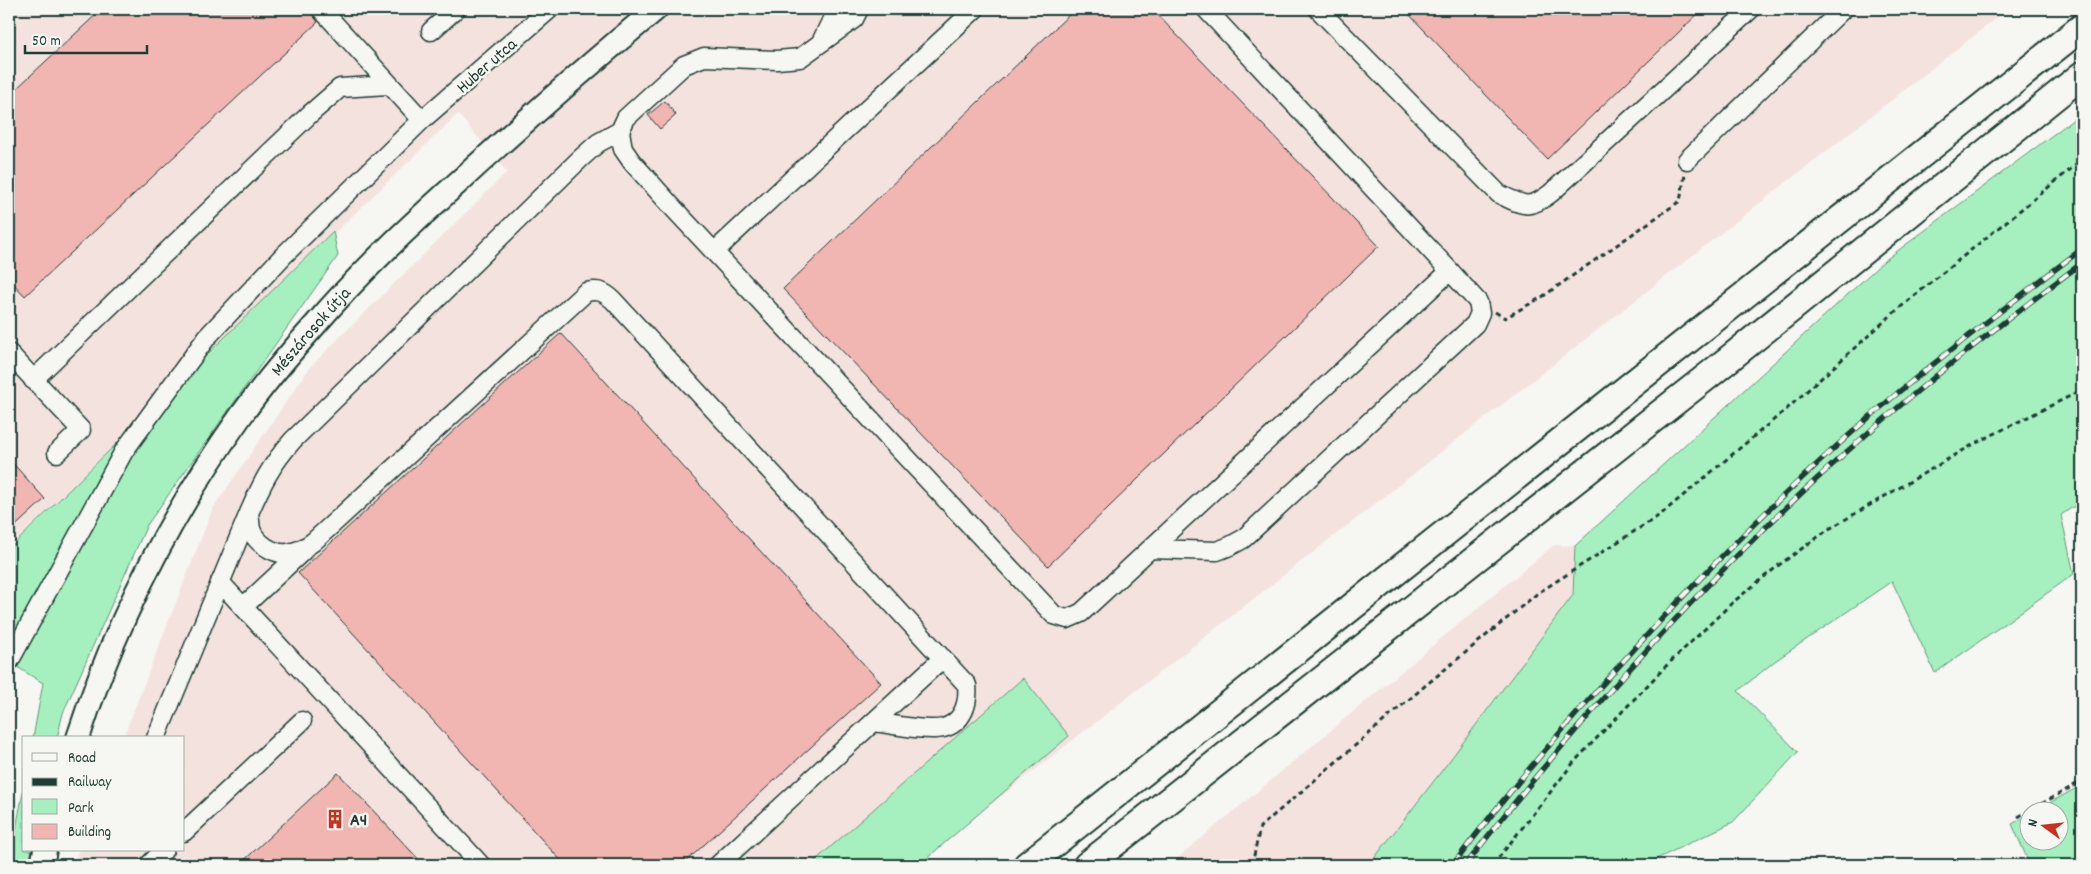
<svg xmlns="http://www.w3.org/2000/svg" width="2091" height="874" viewBox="0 0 2091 874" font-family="Dekko,sans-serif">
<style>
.built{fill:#f4e2df}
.green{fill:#a6f0bf;stroke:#62967a}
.building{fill:#f1b5b2;stroke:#1f3d34}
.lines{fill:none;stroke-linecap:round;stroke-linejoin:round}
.minor-casing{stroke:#1f3d34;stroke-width:21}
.major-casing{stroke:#1f3d34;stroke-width:26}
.highway-casing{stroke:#1f3d34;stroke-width:30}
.path{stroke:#1f3d34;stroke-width:3;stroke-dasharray:5 4;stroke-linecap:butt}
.minor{stroke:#f6f6f2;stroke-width:18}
.major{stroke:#f6f6f2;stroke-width:22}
.highway{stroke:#f6f6f2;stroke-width:26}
.rail-casing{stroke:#1f3d34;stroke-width:5.5}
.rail{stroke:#f6f6f2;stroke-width:4;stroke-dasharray:11;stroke-linecap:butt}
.labels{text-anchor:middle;stroke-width:5;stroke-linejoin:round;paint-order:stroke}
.street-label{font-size:18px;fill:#1f3d34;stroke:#f6f6f2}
.poi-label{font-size:18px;font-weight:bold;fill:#1f3d34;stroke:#f6f6f2;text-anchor:start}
</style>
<rect width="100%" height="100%" fill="#f6f6f2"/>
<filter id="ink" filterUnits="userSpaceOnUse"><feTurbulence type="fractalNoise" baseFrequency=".02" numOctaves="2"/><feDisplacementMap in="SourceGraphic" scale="10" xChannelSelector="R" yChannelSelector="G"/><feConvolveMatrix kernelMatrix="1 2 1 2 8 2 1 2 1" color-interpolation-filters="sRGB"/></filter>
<g filter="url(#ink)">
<path class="built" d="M9 9H2008L913 865H73L79 850H184V738H123L213 508 311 366 507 172 458 114 9 547Z
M1554 545 1575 546 1573 595 1447 764 1369 865H1169Z"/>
<path class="green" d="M2082 113V501L2061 515 2074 574 1935 673 1892 581 1775 661 1738 691 1798 752 1733 822 1644 865H1369L1447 764 1573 595 1575 546 1884 261Z
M333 231 338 256 147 525 63 713 57 738H33L43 683 9 662V549Z
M1023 678 1069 736 919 865H810Z
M2082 785V865H2030L2012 824 2028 815V842H2058V812L2035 811Z
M24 787V850H32L29 865H9Z"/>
<path class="building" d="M102 9H308L318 22 25 296 9 279V82L16 89Z
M1075 9H1152L1379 246 1048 566 783 289Z
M1404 9H1703L1547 159Z
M665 101 676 115 660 129 648 115Z
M561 333 881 683 682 865H565L298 573Z
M9 459 45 499 9 532Z
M338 773 424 865H239Z"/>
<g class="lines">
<defs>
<path id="minor" d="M321 9 422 120
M859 9 854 19 800 58 777 60 704 57 684 65 626 118 620 131 623 149 632 162 675 210 1054 615 1067 619 1081 613 1450 271 1478 302 1480 313 1475 324 1243 539 1230 546 1217 551 1150 549
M1206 9 1450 271
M1318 9 1499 194C1523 205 1528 211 1551 193L1751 9
M431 31 456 9
M822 40 837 9
M1687 160 1843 9
M715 251 975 9
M9 353 81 430 57 453
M33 380 310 114 340 88 388 85
M249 513C250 518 250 524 251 529 255 542 273 555 288 553 297 552 305 548 313 542L586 292C599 289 604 292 613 300L967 685C969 703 963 723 943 728 929 732 890 724 874 722
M220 582 481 865
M243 607 303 551
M9 662 124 451 207 337 283 256 422 120 550 9
M156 738 249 513C262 483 271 465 293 440L580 159 598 143 620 131
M184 832 302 721
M149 865 164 850
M718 865 943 658"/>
<g id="major">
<path id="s1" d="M78 738C115 624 171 514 240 417 263 385 289 354 315 325 360 272 412 224 463 178 526 120 590 64 656 9"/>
<path d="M42 865 45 850"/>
</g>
<path id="highway" d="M1027 865 2082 27
M1087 865 1709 375 2082 75"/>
</defs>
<use href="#minor" class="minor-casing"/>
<use href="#major" class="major-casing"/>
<use href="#highway" class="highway-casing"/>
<path class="path" d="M1495 312 1505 318 1542 297 1680 201 1685 175
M2018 817 2082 781
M1252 865 1260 827 1426 685 1538 593 1660 515 1789 407 1897 310 2082 160
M1493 865 1574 762 1664 668 1732 603 1779 565 1829 529 1974 444 2082 390"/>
<use href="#minor" class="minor"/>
<use href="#major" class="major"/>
<use href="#highway" class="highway"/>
<defs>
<path id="rail" d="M1453 865C1497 806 1545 749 1594 694 1689 586 1790 483 1900 391 1960 342 2021 295 2082 249
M1466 865C1508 808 1555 754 1601 701 1696 593 1797 491 1908 399 1964 352 2023 307 2082 263"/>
</defs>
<use href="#rail" class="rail-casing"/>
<use href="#rail" class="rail"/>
</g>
</g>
<defs>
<symbol id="building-bare" viewBox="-9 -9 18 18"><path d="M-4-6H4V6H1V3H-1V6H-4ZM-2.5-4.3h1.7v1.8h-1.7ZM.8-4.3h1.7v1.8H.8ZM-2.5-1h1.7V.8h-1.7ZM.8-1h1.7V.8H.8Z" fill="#c8321e" stroke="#f6f6f2" stroke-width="2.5" paint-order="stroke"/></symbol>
</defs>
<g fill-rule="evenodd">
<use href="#building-bare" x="321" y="805" width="28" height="28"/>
</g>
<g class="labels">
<g class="street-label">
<text transform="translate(486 65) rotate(-41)" y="6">Huber utca</text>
<text dy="6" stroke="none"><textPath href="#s1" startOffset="472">Mészárosok útja</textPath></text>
</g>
<g class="poi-label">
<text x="350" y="825">A4</text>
</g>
</g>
<rect width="2091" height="874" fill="none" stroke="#f6f6f2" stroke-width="30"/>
<rect x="15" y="15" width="2061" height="844" fill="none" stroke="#1f3d34" stroke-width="2" filter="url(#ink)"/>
<rect x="22" y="736" width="162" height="115" fill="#f6f6f2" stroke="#a0aca6"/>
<rect x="32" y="753" width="25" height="8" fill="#f6f6f2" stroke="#a0aca6"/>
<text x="68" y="762" font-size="15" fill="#1f3d34">Road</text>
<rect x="32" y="778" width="25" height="8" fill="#1f3d34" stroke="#a0aca6"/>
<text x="68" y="786" font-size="15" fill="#1f3d34">Railway</text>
<rect x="32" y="799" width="25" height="15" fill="#a6f0bf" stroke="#a0aca6"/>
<text x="68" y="812" font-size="15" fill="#1f3d34">Park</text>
<rect x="32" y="824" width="25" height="15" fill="#f1b5b2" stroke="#a0aca6"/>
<text x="68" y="836" font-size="15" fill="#1f3d34">Building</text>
<g transform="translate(2044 826) rotate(285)"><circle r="24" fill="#f6f6f2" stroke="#a0aca6"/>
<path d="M0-4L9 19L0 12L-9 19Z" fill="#c8321e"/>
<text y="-8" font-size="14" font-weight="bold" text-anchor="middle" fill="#1f3d34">N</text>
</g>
<path d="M25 45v8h122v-8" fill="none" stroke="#1f3d34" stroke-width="2.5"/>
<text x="32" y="45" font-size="15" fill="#1f3d34" stroke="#f6f6f2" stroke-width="4" paint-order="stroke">50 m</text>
</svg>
